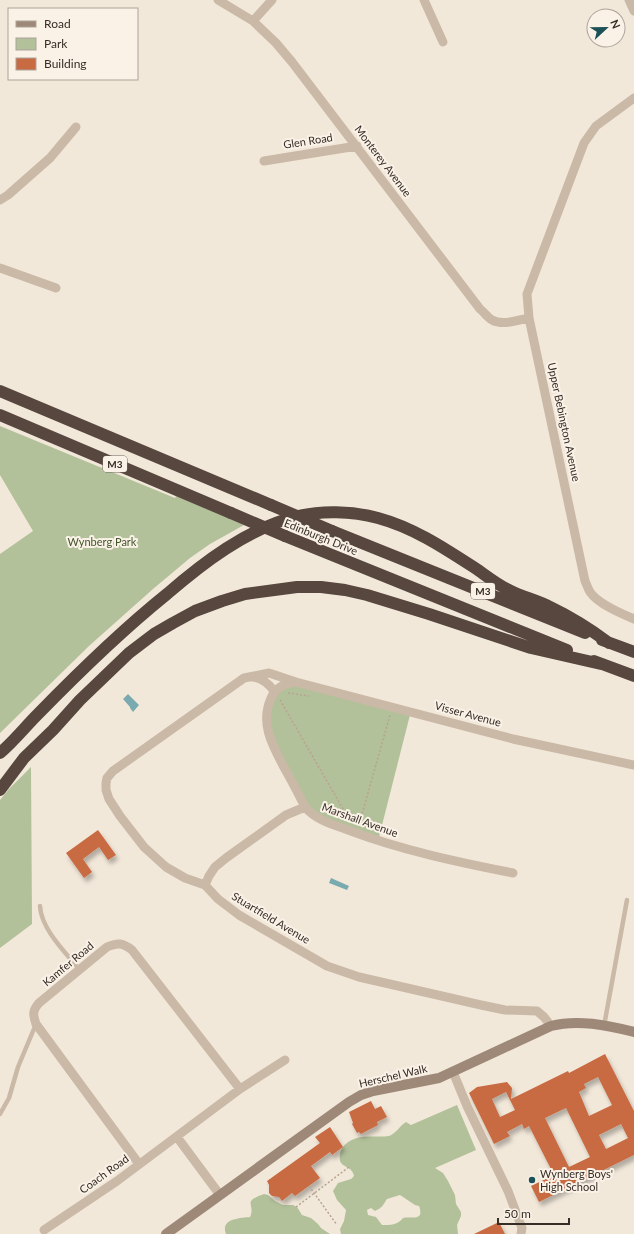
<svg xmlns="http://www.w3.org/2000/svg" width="634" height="1234" viewBox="0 0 634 1234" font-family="Lato,sans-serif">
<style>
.green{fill:#b2c19a;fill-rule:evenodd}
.water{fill:#79aab0}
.building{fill:#c86b42;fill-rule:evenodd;filter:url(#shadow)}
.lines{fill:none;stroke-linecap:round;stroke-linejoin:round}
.path{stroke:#b6a390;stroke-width:1.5;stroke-dasharray:2 2;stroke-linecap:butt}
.lane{stroke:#cab9a6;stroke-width:4.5}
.street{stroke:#cab9a6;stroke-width:9}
.secondary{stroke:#9e8877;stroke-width:10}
.highway{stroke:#57473e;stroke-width:12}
.highway-bridge{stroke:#57473e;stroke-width:12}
.poi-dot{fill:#1c5158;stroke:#faf2e7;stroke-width:1.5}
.labels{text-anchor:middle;stroke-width:4;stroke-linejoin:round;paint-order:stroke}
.shield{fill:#faf2e7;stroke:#716861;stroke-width:1}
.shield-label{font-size:10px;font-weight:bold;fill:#362d27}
.street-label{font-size:11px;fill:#362d27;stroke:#faf2e7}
.park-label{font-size:11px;fill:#43552a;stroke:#faf2e7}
.poi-label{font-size:11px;fill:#362d27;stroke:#faf2e7;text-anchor:start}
</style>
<defs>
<filter id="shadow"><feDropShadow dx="2.5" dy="4.5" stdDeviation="2" flood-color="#0004"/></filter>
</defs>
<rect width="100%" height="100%" fill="#f2e8da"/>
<path class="green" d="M0 426 175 498 176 496 223 515 244 525 210 544 190 558 153 589 89 646 0 733V554L33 531 0 475Z
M286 684 411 711 378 841 316 819 268 729 272 696Z
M31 767 32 924 0 948V800L9 789Z
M457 1105 476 1150 435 1168 443 1173 448 1181 455 1195 456 1204 461 1212V1216L457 1225 458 1234H341L340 1229 344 1221 346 1210 337 1200 333 1191 338 1183 351 1179 354 1176C352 1166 343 1168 340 1161 339 1157 340 1152 342 1148 354 1132 373 1138 389 1136 397 1133 399 1126 406 1122L411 1125ZM400 1195 415 1205 419 1206C425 1222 410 1216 403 1218 398 1225 390 1225 382 1225L376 1217 368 1215 367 1210 371 1208 375 1211C382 1208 383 1205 387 1199Z
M264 1194 268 1195 275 1201 283 1205H293L297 1207 302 1215 311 1218 318 1224 321 1228 330 1234H226C220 1219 239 1218 250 1217 256 1204 241 1202 264 1194Z"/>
<path class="water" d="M128 694 139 705 133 712 130 708V707L123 699Z
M331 878 349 886 347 890 329 883Z"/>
<path class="building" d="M98 830 116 855 108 860 99 847 83 859 92 872 84 878 66 853Z
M605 1054 634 1111V1155L539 1202 531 1186 554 1175 529 1126 524 1129 522 1124 507 1132 510 1136 494 1144 469 1093 477 1087 507 1082 512 1088 511 1099 568 1071 569 1073ZM598 1077 612 1105 589 1116 579 1092 586 1088 584 1084ZM506 1092 515 1110 500 1117 492 1099ZM566 1108 590 1157 569 1167 545 1118ZM621 1124 628 1138 606 1149 599 1135Z
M371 1101 375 1109 381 1106 387 1117 377 1122 378 1125 361 1134 359 1132 357 1133 352 1124 353 1123 349 1112Z
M330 1127 343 1147 332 1155 330 1152 311 1166 320 1178 295 1196 292 1193 282 1201 279 1197 272 1196 269 1193V1185L267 1181 320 1143 315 1137Z
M499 1222 505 1234H474Z"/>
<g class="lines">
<path class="path" d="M288 693 309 696
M280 700 350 821
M359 825 390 715
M309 1186 337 1225
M296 1207 349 1167"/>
<path class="lane" d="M40 906C41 929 66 953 80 970
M604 1026 627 900
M0 1114 9 1098 18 1067 36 1024"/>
<path class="street" d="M218 0 253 21 276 43 292 62 480 309C484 312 487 317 492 320 503 326 518 320 529 318
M424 0 443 42
M629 0 634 11
M253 21 272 0
M634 98 596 126 584 143 527 294 529 318 585 581C587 585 588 589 590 592 598 604 622 614 634 619
M264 161 357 146
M0 200 8 195 50 158 76 127
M0 268 56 288
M252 677C262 677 269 684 275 692
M295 682C284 684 276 687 271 698 259 725 274 748 286 771 293 783 299 795 305 807
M205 885 209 876 215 867 226 858 286 815 305 807C316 820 332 824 348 830 401 850 457 862 513 873
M551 1026 544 1017 537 1011 505 1010 481 1005 359 977 327 966 239 915 218 899 205 885 185 878 166 867 144 847 120 816 109 799 106 790V783L107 778 113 771 244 678 269 673 296 682 513 739 634 765
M453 1072 467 1106 508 1191 522 1228 521 1234
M177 1137 220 1195
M139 1164 36 1024C33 1015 32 1011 39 1003L107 947C118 942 123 943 132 950L240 1089
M44 1230 117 1181 240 1089 285 1060"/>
<path class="secondary" d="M166 1234 349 1102 361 1095 373 1091 439 1078 551 1026C577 1019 607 1025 634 1032"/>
<path class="highway" d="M0 391 271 505
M0 415 231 513
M332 531 585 633
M285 536 567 650
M602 640 634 652
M594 661 634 676
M0 753C14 741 25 727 38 714 79 672 121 631 167 594 204 562 246 530 294 517 321 510 352 511 378 518 415 528 447 550 478 570 488 577 498 585 509 590 522 597 537 600 550 607 571 617 590 629 609 643
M0 790 24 758 53 730 80 700 129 653 154 634 173 623 195 611 222 601 245 594 297 587H321L345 590 367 595 429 614 531 648 601 664"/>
<path class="highway-bridge" d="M271 505 332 531
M231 513 285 536"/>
</g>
<circle class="poi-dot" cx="532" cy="1180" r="4"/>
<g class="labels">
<g class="shield">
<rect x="103" y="456" width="24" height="16" rx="3"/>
<rect x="471" y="583" width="24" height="16" rx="3"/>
</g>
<g class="shield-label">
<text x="115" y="468">M3</text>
<text x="483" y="595">M3</text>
</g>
<g class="street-label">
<text transform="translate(308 141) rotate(-9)" y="4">Glen Road</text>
<text transform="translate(383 161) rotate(53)" y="4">Monterey Avenue</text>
<text transform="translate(564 422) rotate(78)" y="4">Upper Bebington Avenue</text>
<text transform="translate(321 537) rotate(22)" y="4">Edinburgh Drive</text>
<text transform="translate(468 714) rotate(15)" y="4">Visser Avenue</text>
<text transform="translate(360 820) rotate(20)" y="4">Marshall Avenue</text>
<text transform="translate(271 918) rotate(31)" y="4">Stuartfield Avenue</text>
<text transform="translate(68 964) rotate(-40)" y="4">Kamfer Road</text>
<text transform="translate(393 1076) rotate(-13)" y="4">Herschel Walk</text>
<text transform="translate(104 1174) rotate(-36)" y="4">Coach Road</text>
</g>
<g class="park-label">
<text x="102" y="546">Wynberg Park</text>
</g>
<g class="poi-label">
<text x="540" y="1178">Wynberg Boys'<tspan x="540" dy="13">High School</tspan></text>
</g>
</g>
<rect x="8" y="8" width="130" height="72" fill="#faf2e7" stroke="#aca39a"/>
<rect x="16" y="21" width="20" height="6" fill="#9e8877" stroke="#aca39a"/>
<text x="44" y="28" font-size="12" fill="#362d27">Road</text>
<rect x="16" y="38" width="20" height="12" fill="#b2c19a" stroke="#aca39a"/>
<text x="44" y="48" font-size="12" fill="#362d27">Park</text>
<rect x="16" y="58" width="20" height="12" fill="#c86b42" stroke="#aca39a"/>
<text x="44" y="68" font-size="12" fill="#362d27">Building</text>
<g transform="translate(606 28) rotate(68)"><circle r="19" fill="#faf2e7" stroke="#aca39a"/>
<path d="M0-3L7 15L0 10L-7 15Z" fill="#1c5158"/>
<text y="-6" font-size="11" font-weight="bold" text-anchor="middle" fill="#362d27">N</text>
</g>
<path d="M498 1218v6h71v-6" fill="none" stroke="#362d27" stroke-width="2"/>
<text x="504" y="1218" font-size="12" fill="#362d27" stroke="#faf2e7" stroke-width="3" paint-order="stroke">50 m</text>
</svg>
